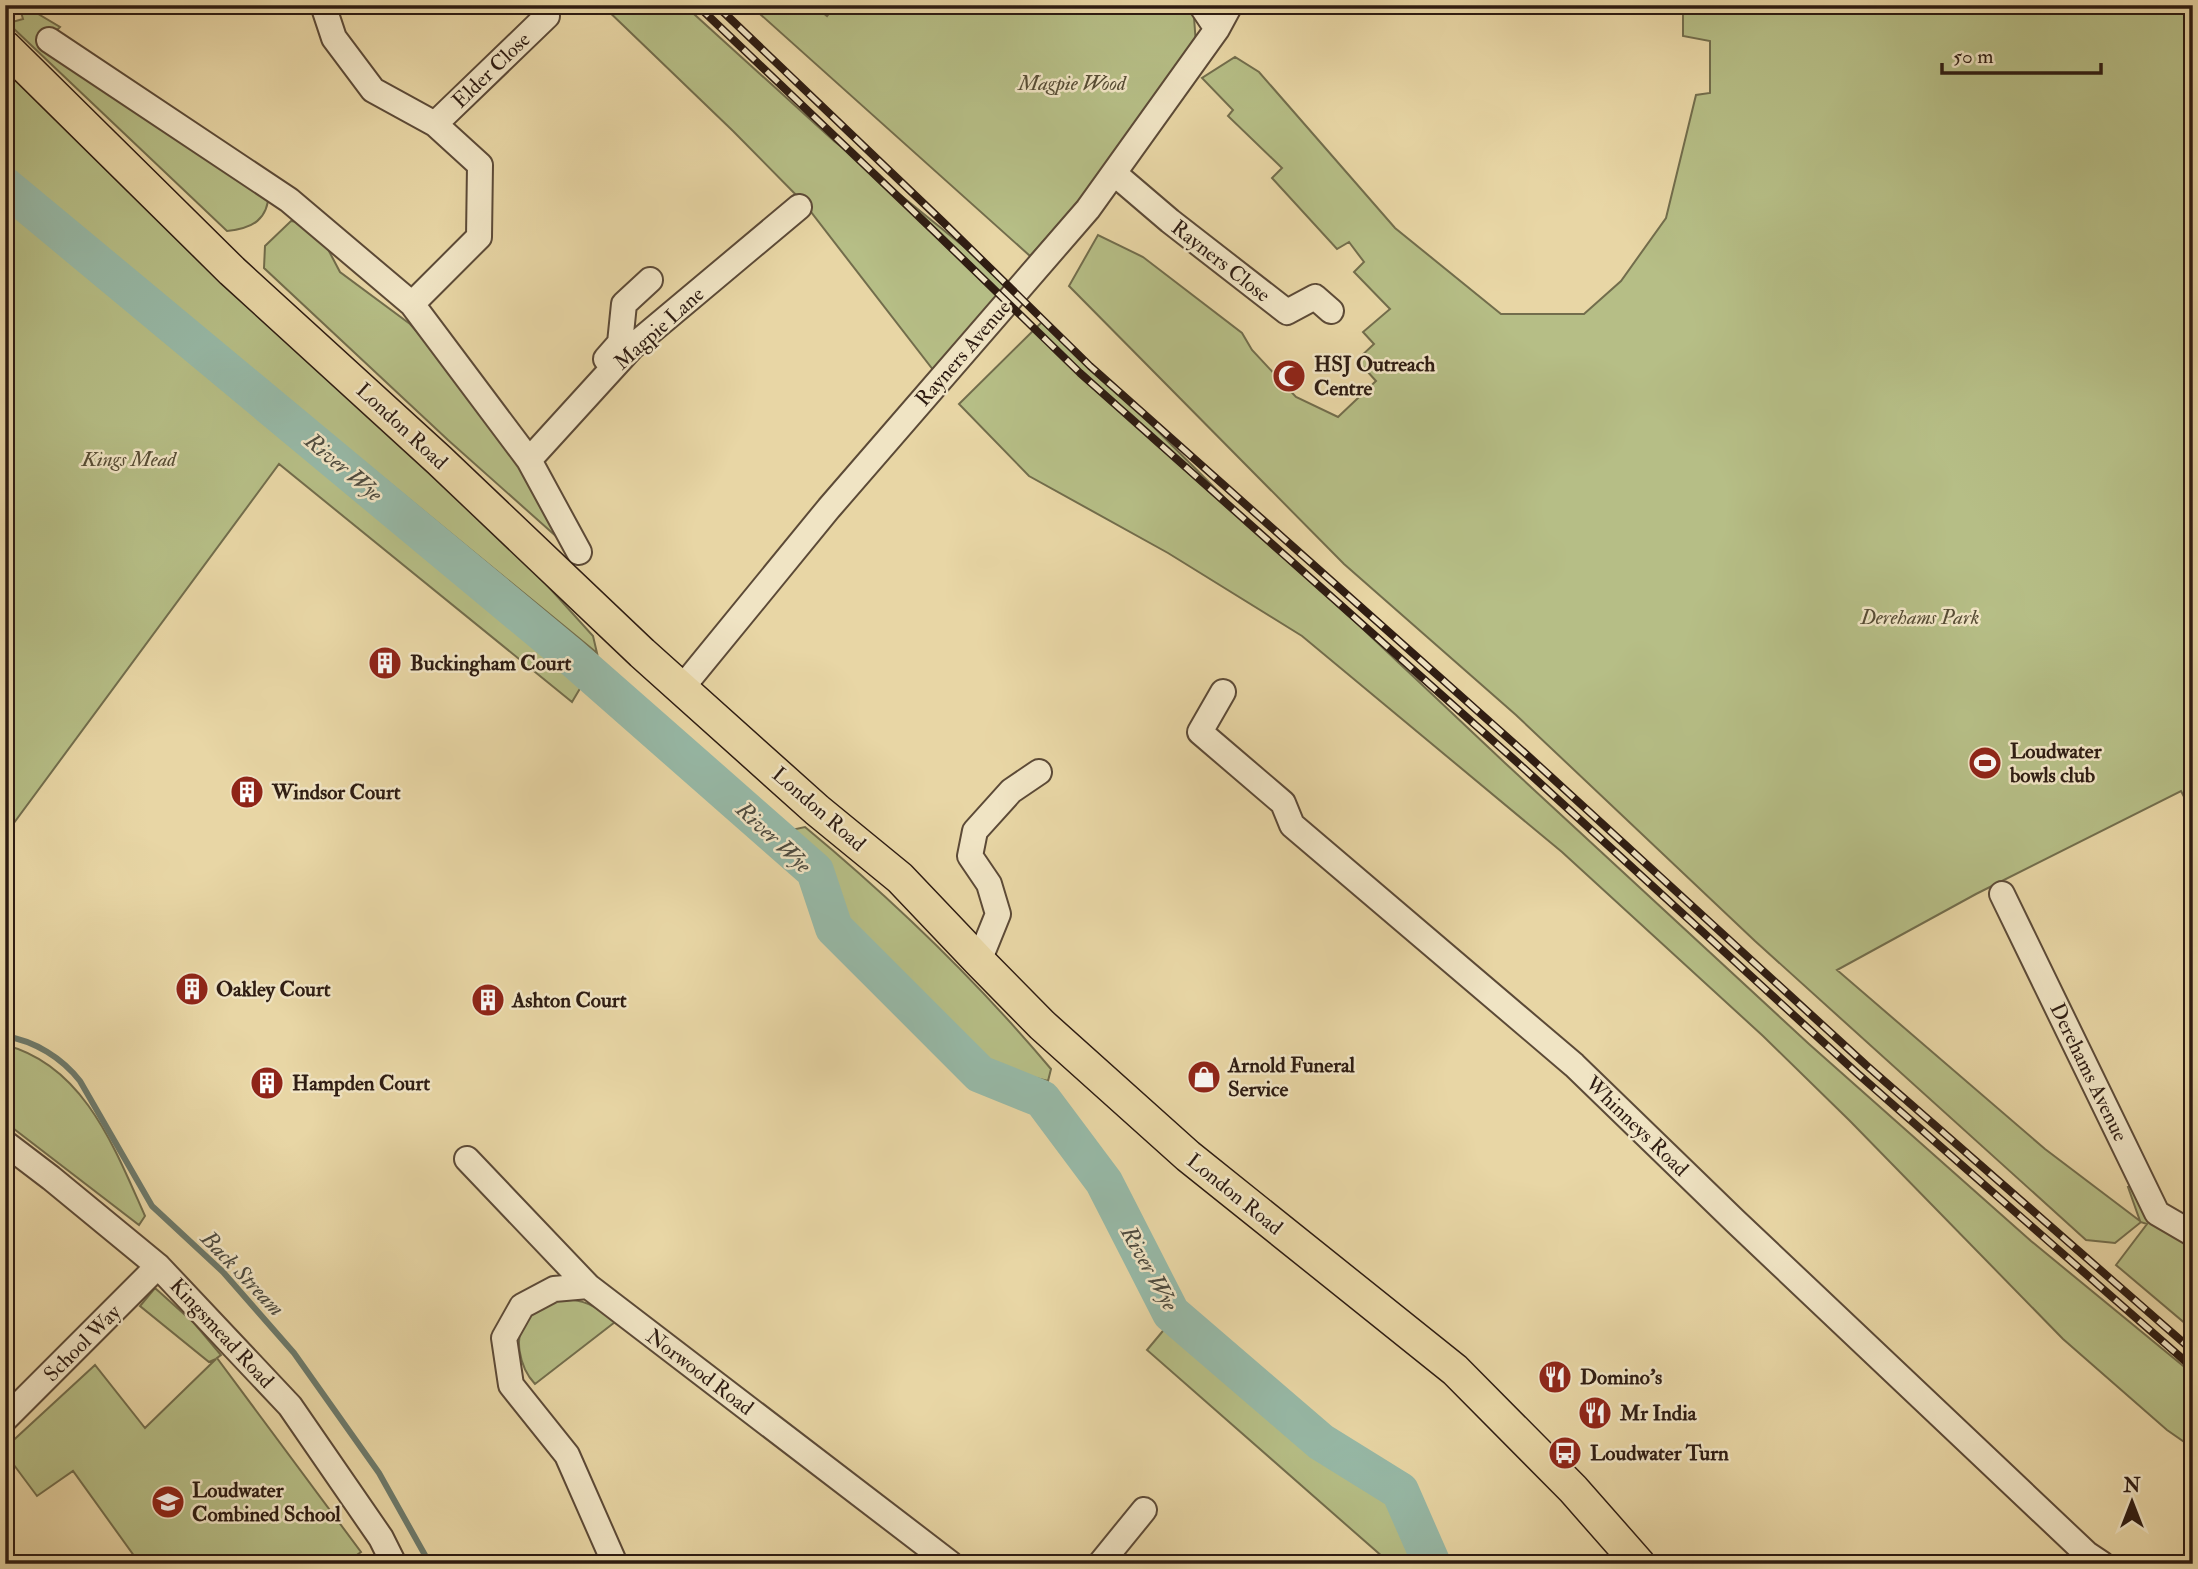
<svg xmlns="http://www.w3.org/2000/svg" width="2198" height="1569" viewBox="0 0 2198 1569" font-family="'IM FELL Double Pica',serif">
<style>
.green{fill:#b6be86;stroke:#726d4c;stroke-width:2}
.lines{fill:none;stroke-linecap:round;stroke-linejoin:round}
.stream{stroke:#6d7a6b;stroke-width:6}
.river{stroke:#97b9a7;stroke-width:38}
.minor-casing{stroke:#5c4a37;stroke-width:28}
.major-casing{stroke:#2e1c12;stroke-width:35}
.minor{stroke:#f0e4c4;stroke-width:24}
.major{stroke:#e8d6a5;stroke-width:32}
.rail-casing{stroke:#2e1c12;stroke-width:8}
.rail{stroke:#f0e4c4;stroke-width:5;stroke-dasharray:16;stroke-linecap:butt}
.labels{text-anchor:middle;stroke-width:5;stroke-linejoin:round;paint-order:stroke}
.street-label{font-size:21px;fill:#2e1c12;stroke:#f0e4c4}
.park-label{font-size:21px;font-style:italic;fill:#574d35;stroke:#f0e4c4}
.poi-label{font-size:21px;font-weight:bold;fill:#2e1c12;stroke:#f0e4c4;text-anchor:start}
.water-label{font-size:23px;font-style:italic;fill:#4e4b3f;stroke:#f0e4c4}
</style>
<rect width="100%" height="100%" fill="#e8d6a5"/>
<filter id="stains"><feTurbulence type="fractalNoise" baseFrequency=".00286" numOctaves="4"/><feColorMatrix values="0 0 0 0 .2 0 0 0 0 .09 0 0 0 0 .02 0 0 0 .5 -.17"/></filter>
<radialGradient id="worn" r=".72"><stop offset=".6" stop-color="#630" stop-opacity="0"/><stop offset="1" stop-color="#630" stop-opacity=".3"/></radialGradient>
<path class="green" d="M19 5H23L60 27 46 41 269 192C268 220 253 228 227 231L12 27V22L23 19Z
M602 5H684L834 141 1016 289 934 371 804 203 733 131Z
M750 5H813L827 16 836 5H1187L1194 17 1196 45 1092 187 1030 256Z
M1683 5H2193V814L2181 791 1976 894 1837 970 2045 1149 2140 1221 2128 1187 2135 1185 2193 1240V1330L2116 1265 2147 1224 2141 1222 2115 1243 2086 1240 1755 941 1516 715 1344 564 1069 286 1098 235 1143 257 1242 333 1252 350 1296 397 1338 417 1376 381 1357 360 1374 344 1363 332 1390 309 1354 272 1364 262 1349 242 1337 249 1272 178 1282 168 1228 116 1233 110 1202 78 1235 57 1259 72 1395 228 1501 314H1584L1621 281 1666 218 1696 95 1710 93V41L1683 36Z
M5 67 527 563 593 636 597 653 5 168Z
M5 199 588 675 572 702 279 464 5 835Z
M291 221 304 223 321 236 340 272 410 324 493 416 567 546 448 440 264 268 265 246Z
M1045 319 1243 516 1505 763 1809 1044 2031 1241 2193 1374V1448L2167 1430 2063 1339 1850 1121 1763 1036 1562 852 1302 636 1168 553 1029 476 959 404Z
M805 827C893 900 977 981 1051 1069L1048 1081 1012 1072 981 1057 888 966 836 910 826 896V866L791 830Z
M5 1045C84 1065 115 1149 145 1216L139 1225 5 1122Z
M155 1288 194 1323 221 1355 217 1358 361 1552 344 1564H140L73 1471 37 1496 5 1453V1448L95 1365 145 1428 216 1359 209 1362 140 1306Z
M558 1299C585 1299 594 1305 615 1322L535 1384C520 1368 511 1335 529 1316 536 1309 550 1304 558 1299Z
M1182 1308 1232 1365 1306 1437C1318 1444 1332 1451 1346 1455 1354 1458 1364 1457 1373 1459 1396 1464 1408 1487 1411 1508L1418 1511 1431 1564H1388L1384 1558 1147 1350Z
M2193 1535V1564H2179Z"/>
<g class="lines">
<path class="stream" d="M5 1036C35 1041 62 1058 80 1081L152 1206 223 1272 294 1353 379 1473 430 1564"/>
<path class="river" d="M5 186 568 654 815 871 834 928 980 1074 1042 1099 1104 1182 1171 1313 1321 1442 1400 1491 1432 1564"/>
<defs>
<path id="minor" d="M323 5 334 38 373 90 435 124 480 165 479 237 412 304
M1201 5 1217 29
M49 40 289 200 412 304 529 460 579 552
M435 124 547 16
M1115 174 1170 221 1287 312 1315 297 1331 311
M606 359 620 343 624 304 650 280
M529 460 632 347 799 207
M681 689 829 508 1088 209 1217 29 1230 5
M1223 692 1200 732 1283 803 1292 825 1574 1065 1735 1221 2087 1554 2102 1564
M2002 894 2157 1213 2193 1234
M979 961 998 914 989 884 970 856 975 831 1011 791 1039 772
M5 1143 51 1178 158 1266 290 1406 381 1538 394 1564
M467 1159 588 1286 951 1564
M588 1286 554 1289 522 1306 504 1338 511 1385 567 1455 615 1564
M5 1419 158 1266
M1100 1564 1144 1510"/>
<path id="major" d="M5 47 232 271 439 460 642 653 817 810 900 878 979 961 1042 1025 1188 1156 1455 1370 1573 1489 1639 1564"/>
</defs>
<use href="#minor" class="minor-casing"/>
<use href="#major" class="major-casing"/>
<use href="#minor" class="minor"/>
<use href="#major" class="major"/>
<defs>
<path id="rail" d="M697 5 936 233 1080 373 1518 763 1858 1074 2193 1368
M716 5 943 222 1090 366 1526 754 1866 1065 2193 1351"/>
</defs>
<use href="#rail" class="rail-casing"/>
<use href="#rail" class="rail"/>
</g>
<defs>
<symbol id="mosque-disc" viewBox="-11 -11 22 22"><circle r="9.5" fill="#8f2418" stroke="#f0e4c4"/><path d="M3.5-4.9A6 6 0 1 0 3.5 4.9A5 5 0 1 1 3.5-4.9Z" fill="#fff"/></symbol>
<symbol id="building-disc" viewBox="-11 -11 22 22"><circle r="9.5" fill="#8f2418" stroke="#f0e4c4"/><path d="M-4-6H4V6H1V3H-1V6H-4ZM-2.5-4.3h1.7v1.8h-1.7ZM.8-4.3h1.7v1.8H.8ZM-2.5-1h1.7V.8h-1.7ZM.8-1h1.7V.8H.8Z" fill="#fff"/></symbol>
<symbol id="stadium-disc" viewBox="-11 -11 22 22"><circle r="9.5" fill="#8f2418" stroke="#f0e4c4"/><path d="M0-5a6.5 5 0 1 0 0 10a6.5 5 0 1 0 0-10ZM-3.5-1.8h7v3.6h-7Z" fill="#fff"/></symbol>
<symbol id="shop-disc" viewBox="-11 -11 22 22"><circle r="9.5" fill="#8f2418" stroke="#f0e4c4"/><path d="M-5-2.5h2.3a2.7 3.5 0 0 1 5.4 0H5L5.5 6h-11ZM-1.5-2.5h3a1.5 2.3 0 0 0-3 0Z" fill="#fff"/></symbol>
<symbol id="restaurant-disc" viewBox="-11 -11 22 22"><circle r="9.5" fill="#8f2418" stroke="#f0e4c4"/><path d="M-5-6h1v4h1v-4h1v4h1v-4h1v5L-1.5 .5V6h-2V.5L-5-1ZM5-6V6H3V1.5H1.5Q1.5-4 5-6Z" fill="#fff"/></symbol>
<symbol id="bus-disc" viewBox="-11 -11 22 22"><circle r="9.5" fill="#8f2418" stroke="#f0e4c4"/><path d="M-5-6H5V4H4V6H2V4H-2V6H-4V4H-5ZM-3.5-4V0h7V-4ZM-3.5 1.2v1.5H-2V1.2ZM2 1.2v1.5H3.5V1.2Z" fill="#fff"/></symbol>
<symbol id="school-disc" viewBox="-11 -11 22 22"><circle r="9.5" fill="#8f2418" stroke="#f0e4c4"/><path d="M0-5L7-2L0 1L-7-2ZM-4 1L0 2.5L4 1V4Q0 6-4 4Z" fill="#fff"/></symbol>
</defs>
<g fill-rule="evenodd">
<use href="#mosque-disc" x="1270" y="357" width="38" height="38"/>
<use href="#building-disc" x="366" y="644" width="38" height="38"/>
<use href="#stadium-disc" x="1966" y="744" width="38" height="38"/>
<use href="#building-disc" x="228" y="773" width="38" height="38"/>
<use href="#building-disc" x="173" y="970" width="38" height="38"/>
<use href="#building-disc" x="469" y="981" width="38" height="38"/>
<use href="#shop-disc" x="1185" y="1058" width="38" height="38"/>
<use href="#building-disc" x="248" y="1064" width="38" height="38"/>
<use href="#restaurant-disc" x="1536" y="1358" width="38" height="38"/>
<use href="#restaurant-disc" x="1576" y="1394" width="38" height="38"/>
<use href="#bus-disc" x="1546" y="1434" width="38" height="38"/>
<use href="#school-disc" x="149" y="1483" width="38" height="38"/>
</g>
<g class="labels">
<g class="street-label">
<text transform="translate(491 70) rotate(-44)" y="7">Elder Close</text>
<text transform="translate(1221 261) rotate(38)" y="7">Rayners Close</text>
<text transform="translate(659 328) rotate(-42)" y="7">Magpie Lane</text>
<text transform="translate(963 353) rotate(-49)" y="7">Rayners Avenue</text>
<text transform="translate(402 426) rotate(43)" y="7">London Road</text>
<text transform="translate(819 809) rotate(41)" y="7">London Road</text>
<text transform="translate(2089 1072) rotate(64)" y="7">Derehams Avenue</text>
<text transform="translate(1637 1126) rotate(44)" y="7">Whinneys Road</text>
<text transform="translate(1235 1194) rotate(39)" y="7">London Road</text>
<text transform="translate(222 1333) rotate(47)" y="7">Kingsmead Road</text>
<text transform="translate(82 1343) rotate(-45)" y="7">School Way</text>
<text transform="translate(700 1372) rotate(37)" y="7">Norwood Road</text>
</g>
<g class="park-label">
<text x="1072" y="90">Magpie Wood</text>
<text x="129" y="466">Kings Mead</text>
<text x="1920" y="624">Derehams Park</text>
</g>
<g class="poi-label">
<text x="1314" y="371">HSJ Outreach<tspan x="1314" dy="24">Centre</tspan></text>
<text x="410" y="670">Buckingham Court</text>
<text x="2010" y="758">Loudwater<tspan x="2010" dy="24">bowls club</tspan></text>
<text x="272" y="799">Windsor Court</text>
<text x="216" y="996">Oakley Court</text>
<text x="512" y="1007">Ashton Court</text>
<text x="1228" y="1072">Arnold Funeral<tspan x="1228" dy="24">Service</tspan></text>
<text x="292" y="1090">Hampden Court</text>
<text x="1580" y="1384">Domino's</text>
<text x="1620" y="1420">Mr India</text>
<text x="1590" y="1460">Loudwater Turn</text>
<text x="192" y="1497">Loudwater<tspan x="192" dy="24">Combined School</tspan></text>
</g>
<g class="water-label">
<text transform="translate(344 467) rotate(40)" y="8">River Wye</text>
<text transform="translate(774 837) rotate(43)" y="8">River Wye</text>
<text transform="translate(1150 1268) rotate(61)" y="8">River Wye</text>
<text transform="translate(243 1273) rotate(46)" y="8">Back Stream</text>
</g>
</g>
<rect width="2198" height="1569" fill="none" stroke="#e8d6a5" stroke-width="28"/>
<rect x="7" y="7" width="2184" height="1555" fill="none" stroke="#2e1c12" stroke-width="3.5"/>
<rect x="14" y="14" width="2170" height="1541" fill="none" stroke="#2e1c12" stroke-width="2"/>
<g transform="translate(2132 1502)" stroke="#f0e4c4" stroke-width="5" paint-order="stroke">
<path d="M0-5L12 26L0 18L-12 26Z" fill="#2e1c12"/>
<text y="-10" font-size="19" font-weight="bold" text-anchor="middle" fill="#2e1c12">N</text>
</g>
<path d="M1942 63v10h159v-10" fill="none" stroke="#2e1c12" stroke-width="3.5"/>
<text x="1953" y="63" font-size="21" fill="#2e1c12" stroke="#f0e4c4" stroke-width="5" paint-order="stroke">50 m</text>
<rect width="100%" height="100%" filter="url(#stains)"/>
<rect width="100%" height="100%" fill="url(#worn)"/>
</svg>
